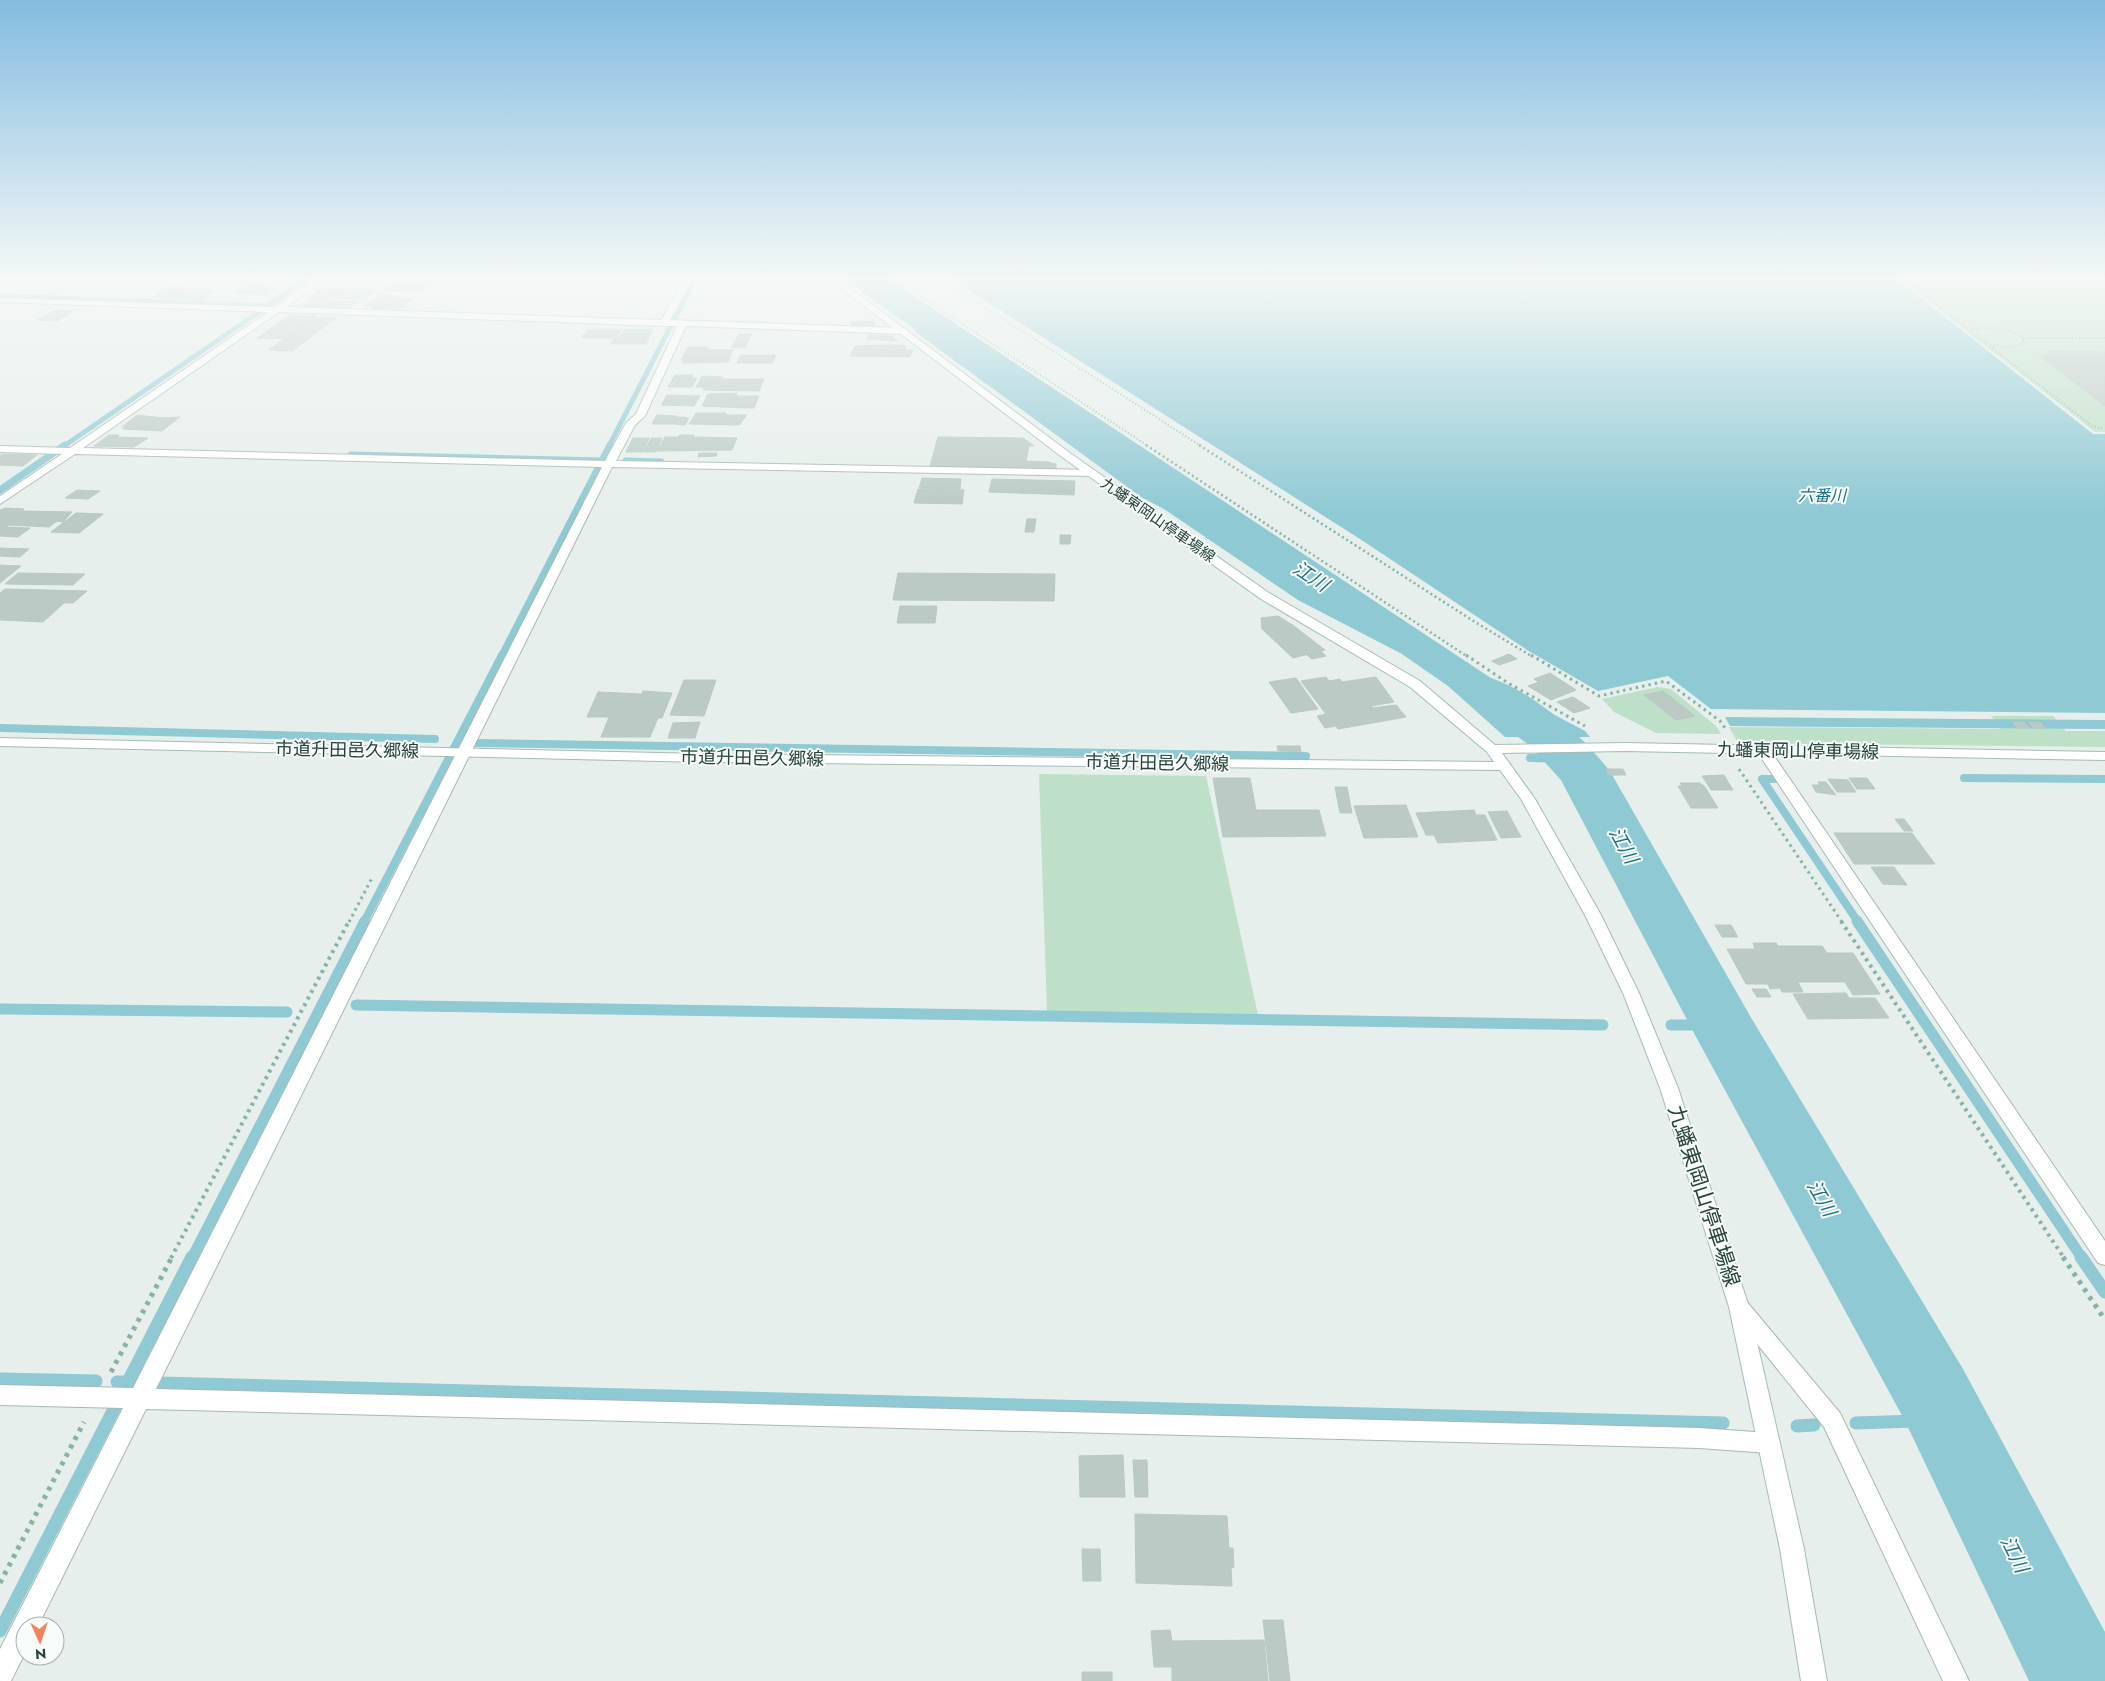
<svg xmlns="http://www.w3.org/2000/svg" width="2105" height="1681" viewBox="0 0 2105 1681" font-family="Jost,'Noto Sans JP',sans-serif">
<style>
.green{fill:#bfe0c8}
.water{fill:#8ec9d4}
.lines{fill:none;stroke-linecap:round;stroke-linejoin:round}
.stream-far4{stroke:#8ec9d4;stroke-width:5}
.stream-far3{stroke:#8ec9d4;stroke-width:7}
.stream-far2{stroke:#8ec9d4;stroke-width:8}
.stream-far1{stroke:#8ec9d4;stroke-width:11}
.stream{stroke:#8ec9d4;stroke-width:13}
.river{fill:#8ec9d4;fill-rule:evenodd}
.building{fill:#bbcac4;stroke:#b8c9c2}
.street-casing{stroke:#a8b8b2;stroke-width:2}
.secondary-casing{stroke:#a4bbb3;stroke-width:2}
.path-far4{stroke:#86b3a5;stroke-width:2;stroke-dasharray:1 2.5;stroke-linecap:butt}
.path-far3{stroke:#86b3a5;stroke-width:2.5;stroke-dasharray:2 3;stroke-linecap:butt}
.path-far2{stroke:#86b3a5;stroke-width:3;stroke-dasharray:2.5 4;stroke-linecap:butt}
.path-far1{stroke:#86b3a5;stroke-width:4;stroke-dasharray:3 4.5;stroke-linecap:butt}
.path{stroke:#86b3a5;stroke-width:5;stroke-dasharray:4 5.5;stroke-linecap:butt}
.street{fill:#fff;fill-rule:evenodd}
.secondary{fill:#fff;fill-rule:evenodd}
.labels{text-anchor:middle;stroke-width:4;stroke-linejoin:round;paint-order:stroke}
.far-street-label{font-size:15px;fill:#24423a;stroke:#f7fbf9}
.far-water-label{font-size:16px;font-style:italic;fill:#1c6f80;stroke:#f7fbf9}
.street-label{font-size:18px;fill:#24423a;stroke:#f7fbf9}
.water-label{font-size:19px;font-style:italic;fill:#1c6f80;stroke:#f7fbf9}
.near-street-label{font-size:21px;fill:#24423a;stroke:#f7fbf9}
</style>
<rect width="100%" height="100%" fill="#e6efeb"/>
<path class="green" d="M1899 279H2105V432H2095Z
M1658 687 1671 689 1716 726 1721 734 1656 733 1614 712 1602 699Z
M1991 716H2053L2066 731H2105V747L1738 743 1729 727 2001 729Z
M1039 774 1206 776 1258 1015 1047 1011Z"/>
<path class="water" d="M844 279H888L1515 694 1585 731 1590 737H1505L1448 686 1402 654 1298 600 1164 509 1141 497 914 331 916 330Z
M951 279H1897L2093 434H2105V713L1711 709 1668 676 1598 691 1527 650 1360 539Z
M1725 717 2105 720V729L1730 726Z"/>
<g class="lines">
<path class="stream-far4" d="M0 296 268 306
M64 446 307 279
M609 446 695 279"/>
<path class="stream-far3" d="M351 455 605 461
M626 461 661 462
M0 490 65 445
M501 657 610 445"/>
<path class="stream-far2" d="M0 728 435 739
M475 743 1306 756
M1530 758 1571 759
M1964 778 2105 779
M1762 779 1858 922
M1762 779H1775
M364 922 502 655"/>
<path class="stream-far1" d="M1857 921 2082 1258
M356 1005 1603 1025
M0 1009 287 1012
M1671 1025H1723
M192 1258 365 921"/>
<path class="stream" d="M2081 1257 2105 1292
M0 1379 96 1381
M117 1382H138
M160 1383 1723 1423
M1856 1423 1947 1420
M1797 1426 1814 1425
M0 1631 192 1257"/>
<path class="river" d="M1487 677C1529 688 1586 738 1611 773L1753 1021 1963 1369 2105 1632V1681H2029L1905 1421 1695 1035 1561 780 1529 745 1470 702 1462 692 1470 682Z"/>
</g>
<path class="building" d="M229 279H249L242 283H223Z
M397 279H434L420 292 383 291Z
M248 284H262L265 285 263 286 278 287 266 295 233 293Z
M173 285 189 287 185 289 201 290 186 299 153 297Z
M322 288H347L345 290H376L365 299 311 297Z
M204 290 216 291 200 301 189 299Z
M380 295H394L391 297 399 298H414L400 309 371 308 374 306H365Z
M314 297H329L325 301 357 302 350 308 302 306Z
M55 310 73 311 57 321 37 320Z
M290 315 316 316 284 339 257 338Z
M314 317 336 318 292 351 269 350Z
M874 321V327L851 328V322Z
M653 329 646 344H611L614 338H618L624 330Z
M587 330H621L616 338H581Z
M739 334H752L744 348 732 347Z
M869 335 893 336 897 341 867 339Z
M897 345 906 346 901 357 850 356 855 346Z
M688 347H706L712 350H733L728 362 682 363 684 360H681Z
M905 350H913L910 357 902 356Z
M2048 351 2105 352V406L2038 355H2052Z
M741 355H776L772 363H737Z
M675 375H693L691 378H697L692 387H668Z
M702 376 723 377 721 379H764L759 391 703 390 704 387H696Z
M737 393 736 396H752L747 408 702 406 708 394Z
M667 395 700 396 694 406 661 405Z
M752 396H759L754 408H747Z
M696 413H726L725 415H747L739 425 689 424Z
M137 415 163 418 180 417 162 431 123 429 127 427H122Z
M657 415 677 416 672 424H652Z
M677 417 689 418 685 425 673 424Z
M109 435H119L117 437 148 438 134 447 94 446Z
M680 435H694L693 437 737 438 732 450 657 451 665 437H678Z
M938 437 1023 438 1034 446H1029L1026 461 1050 462V463L1056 464V469L930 466Z
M633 438H649L643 452H626Z
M651 438H662L656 452H644Z
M699 453H717L716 456 698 457Z
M1 454 37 455 23 466 0 465Z
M922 478 961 479 960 489 919 488Z
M992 479 1075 481 1074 495 989 492Z
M918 489 964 490 962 504 914 503Z
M77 490 100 491 88 499 65 498Z
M6 508 24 509 22 511 72 512 63 522 57 521 49 527 9 525 6 527 30 528 18 537 0 536V510Z
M76 513 103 514 79 533 51 532Z
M1027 519H1036L1034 532H1025Z
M1060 535H1071L1070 544H1060Z
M0 548 29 549 20 557 0 556Z
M0 565 21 566 0 583Z
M18 573 85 574 73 585 5 584Z
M898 573 1055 574 1054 601 893 600Z
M5 589 87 591 73 603H64L43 622 0 620V593Z
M900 606H937L935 623H897Z
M1278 616 1294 626 1325 650 1293 658 1262 629 1261 618Z
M1321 651 1326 656 1312 659 1307 655Z
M1509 654 1517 659 1499 665 1492 661Z
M1550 673 1576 690 1551 700 1528 686 1539 682 1534 679Z
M1326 677 1329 681 1340 679 1342 682 1376 677 1394 702 1371 706 1373 708 1396 705 1406 717 1338 729 1336 726 1325 728 1317 716 1326 714 1301 681Z
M1296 678 1318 709 1291 713 1269 682Z
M684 680H716L704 716 670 715Z
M643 691 672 693 662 718H658L650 737H601L609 717H587L598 692 642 694Z
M1663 691 1695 716 1676 720 1644 695Z
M1573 697 1590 708 1574 713 1557 702Z
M700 722 695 738H668L673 723Z
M2012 722H2024L2030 728H2017Z
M2028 722H2040L2046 729 2034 728Z
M1277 746H1300L1301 752 1278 751Z
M1606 769H1623L1626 775H1609Z
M1724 775 1733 790H1711L1702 776Z
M1213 778H1250L1256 810H1319L1326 836 1223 837Z
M1849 778H1867L1875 789H1857Z
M1828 779 1848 780 1856 792H1837Z
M1818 782H1826L1836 795 1816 792 1812 785H1820Z
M1680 783H1700L1705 787 1718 808H1691L1678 786H1682Z
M1335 787H1347L1352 813H1340Z
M1406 805 1418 837 1364 838 1354 806Z
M1474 810 1476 815H1485L1497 840 1438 843 1434 835H1426L1416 813Z
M1507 811 1521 837 1501 838 1488 812Z
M1895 819H1904L1913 831H1904Z
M1834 833H1912L1935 864H1854Z
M1871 867H1894L1907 885 1883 884Z
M1715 925H1731L1738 937H1722Z
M1753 943H1776L1778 946H1822L1827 953H1853L1880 994 1853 995 1845 982H1798L1803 992H1782L1780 988 1770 989 1768 984H1746L1727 949H1755Z
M1752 989H1766L1771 997H1757Z
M1846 993 1849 998H1875L1889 1018 1808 1019 1793 994Z
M1123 1455 1125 1497H1080L1079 1456Z
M1133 1460H1147L1148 1497H1135Z
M1135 1514 1227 1516 1229 1548H1233L1234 1567 1231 1568 1232 1586 1136 1583Z
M1082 1549H1100L1101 1581H1083Z
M1263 1620H1283L1290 1681H1270Z
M1170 1630 1172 1641 1264 1640 1268 1681H1172V1667H1154L1151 1631Z
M1082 1672H1112V1681H1082Z"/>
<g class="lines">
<defs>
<path id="street" d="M316 279H325L286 307 661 320 685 279H693L670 320 904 328 908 331 904 334 686 326 645 416 635 425 616 461 1092 470 1097 473 1092 476 612 467 156 1389 1699 1428 1769 1433 1777 1436 1780 1443 1777 1450 1769 1453 1699 1448 146 1409 38 1626H25V1653L11 1681H0V1649L123 1408 0 1405V1385L133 1388 602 467 75 454 0 504V496L62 454 0 452V446L70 448 268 312 0 302V298L275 307ZM279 312 663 326H677L636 414 626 423 605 461 83 448Z
M1763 746 1768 747 2105 1241V1265L2098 1263 1756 750Z
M1740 1299 1747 1302 1840 1413 1969 1681H1943L1824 1427 1733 1314 1730 1308 1733 1302Z"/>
<path id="secondary" d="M829 279H838L1070 453 1269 593 1420 681 1495 745 1626 743 2105 752V760L1626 751 1502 753 1535 799 1601 915 1639 993 1678 1088 1749 1307 1804 1549 1827 1681H1801L1780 1549 1729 1307 1660 1088 1623 993 1585 915 1521 799 1500 770 702 762 0 746V738L702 754 1494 762 1487 752 1410 687 1261 599 1062 457Z"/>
</defs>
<use href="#street" class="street-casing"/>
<use href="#secondary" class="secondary-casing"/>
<path class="path-far4" d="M894 279 1148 446
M941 279 1201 446
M1904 279 2092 426 2105 429
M1970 330C1989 326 2011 327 2025 341L2023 344 2008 347 1989 345
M2023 338H2105"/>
<path class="path-far3" d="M1146 445 1468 657
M1199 445 1475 622 1533 657"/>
<path class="path-far2" d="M1466 655 1508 683 1585 726
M1531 655 1599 696 1666 681 1720 721 1725 728
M1739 769 1842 922
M349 922 373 876"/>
<path class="path-far1" d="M1841 921 2064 1258
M171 1258 349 921"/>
<path class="path" d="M2063 1257 2105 1320
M111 1372 172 1257
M0 1583 84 1422"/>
<use href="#street" class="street"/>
<use href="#secondary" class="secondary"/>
</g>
<linearGradient id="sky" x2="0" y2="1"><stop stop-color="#84bce0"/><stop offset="0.54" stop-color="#f4f8f6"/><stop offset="1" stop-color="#f4f8f6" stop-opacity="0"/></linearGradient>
<rect width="2105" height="514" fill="url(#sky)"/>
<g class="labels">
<g class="far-street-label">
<text transform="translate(1158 520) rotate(35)" y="5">九蟠東岡山停車場線</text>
</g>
<g class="far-water-label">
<text x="1822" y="501">六番川</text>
</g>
<g class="street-label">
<text transform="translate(347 750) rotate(1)" y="6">市道升田邑久郷線</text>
<text transform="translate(1798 751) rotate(1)" y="6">九蟠東岡山停車場線</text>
<text transform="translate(752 758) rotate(1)" y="6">市道升田邑久郷線</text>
<text transform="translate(1157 763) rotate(1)" y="6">市道升田邑久郷線</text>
</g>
<g class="water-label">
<text transform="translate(1311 576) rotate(33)" y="7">江川</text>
<text transform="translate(1624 845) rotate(61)" y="7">江川</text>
<text transform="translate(1822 1198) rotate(60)" y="7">江川</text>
<text transform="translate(2015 1554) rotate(63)" y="7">江川</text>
</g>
<g class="near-street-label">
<text transform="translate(1704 1196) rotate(72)" y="7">九蟠東岡山停車場線</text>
</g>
</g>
<g transform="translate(40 1641) rotate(177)"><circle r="24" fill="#f7fbf9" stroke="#a3b1ad"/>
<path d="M0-4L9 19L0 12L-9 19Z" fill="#f4845f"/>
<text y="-8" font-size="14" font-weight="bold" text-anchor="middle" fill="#24423a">N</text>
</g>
</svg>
